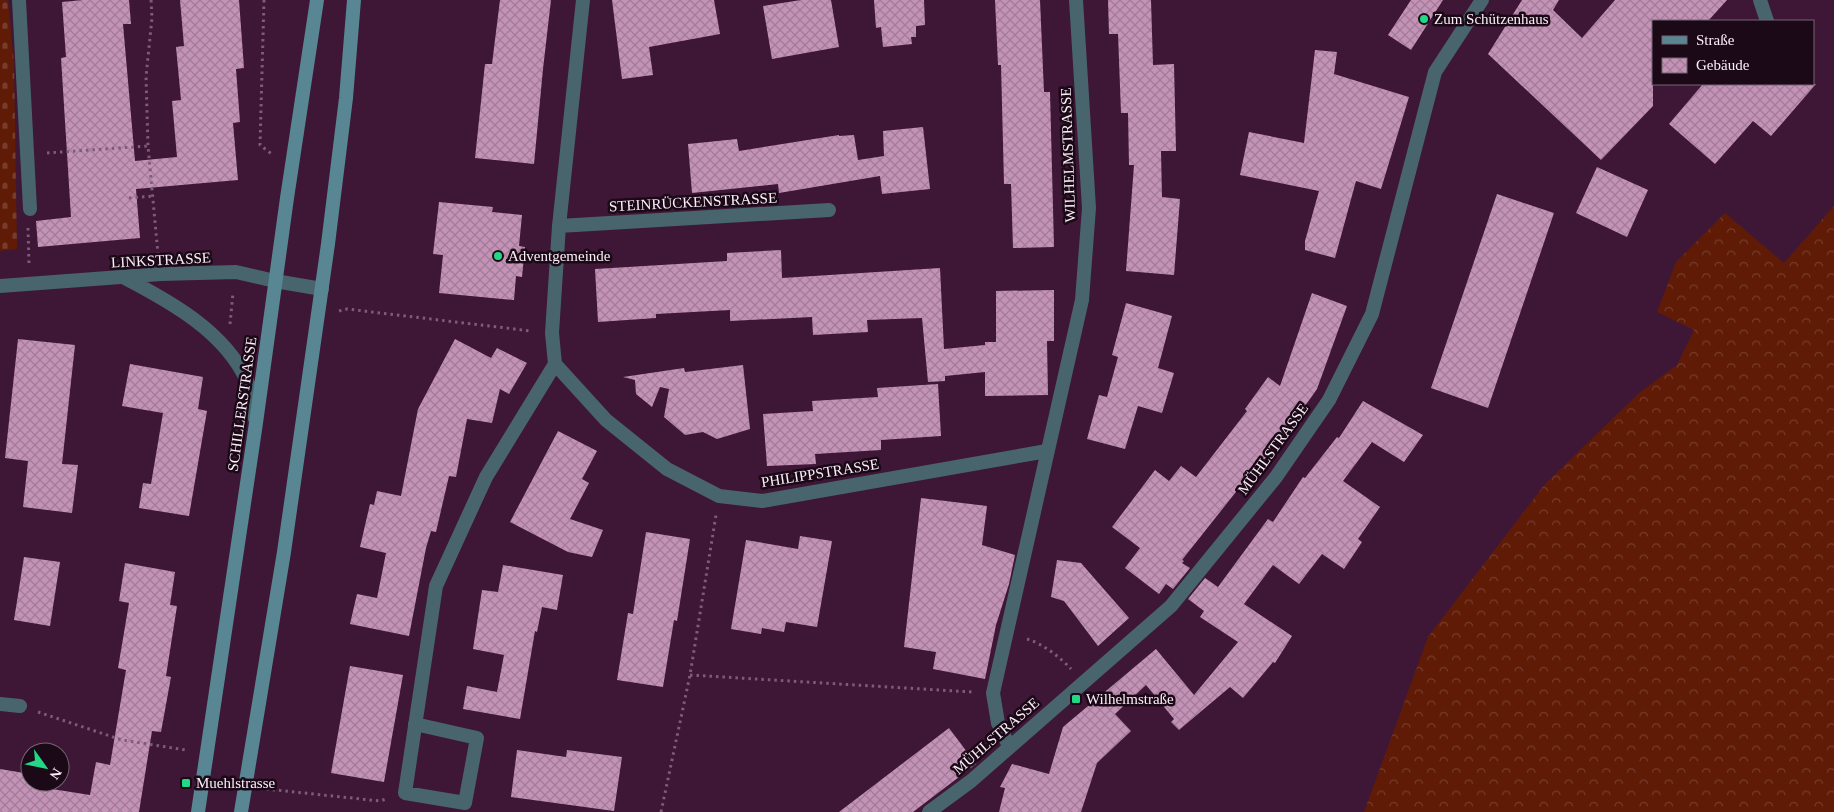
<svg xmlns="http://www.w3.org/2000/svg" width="1834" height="812" viewBox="0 0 1834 812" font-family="'Times New Roman',serif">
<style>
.forest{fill:url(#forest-crowns)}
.cemetery{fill:url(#cemetery-stones)}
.building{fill:url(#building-cross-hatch)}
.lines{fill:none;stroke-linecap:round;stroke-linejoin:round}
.path{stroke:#7c5d75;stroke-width:3;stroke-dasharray:2.5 4;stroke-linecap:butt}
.service{stroke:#48646c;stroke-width:14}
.minor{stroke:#48646c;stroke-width:14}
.tertiary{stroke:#48646c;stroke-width:14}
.secondary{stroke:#588692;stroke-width:14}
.poi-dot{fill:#22d887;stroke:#1b0917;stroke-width:2}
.labels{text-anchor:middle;stroke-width:5;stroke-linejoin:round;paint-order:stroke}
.poi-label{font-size:15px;fill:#fbf0f8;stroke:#1b0917;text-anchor:start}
.street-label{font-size:15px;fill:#fbf0f8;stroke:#1b0917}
</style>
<defs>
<pattern id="forest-crowns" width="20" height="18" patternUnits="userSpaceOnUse" patternTransform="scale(1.25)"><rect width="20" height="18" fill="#5f1b06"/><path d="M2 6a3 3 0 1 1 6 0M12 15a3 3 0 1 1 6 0" fill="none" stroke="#773c2b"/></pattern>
<pattern id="cemetery-stones" width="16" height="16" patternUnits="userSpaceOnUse" patternTransform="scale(1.25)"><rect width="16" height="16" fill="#5f1b06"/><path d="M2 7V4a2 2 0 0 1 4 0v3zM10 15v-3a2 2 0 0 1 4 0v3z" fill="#773c2b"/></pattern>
<pattern id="building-cross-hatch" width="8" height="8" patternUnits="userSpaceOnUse" patternTransform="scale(1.25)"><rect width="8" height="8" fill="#c592b7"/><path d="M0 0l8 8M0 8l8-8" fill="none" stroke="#a07c96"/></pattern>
</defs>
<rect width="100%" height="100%" fill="#3e1636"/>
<path class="forest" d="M1834 206V812H1364L1428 637 1545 484 1639 393 1677 365 1694 330 1657 312 1676 262 1725 213 1784 263Z"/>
<path class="cemetery" d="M0 0H8L14 64 17 249 0 251Z"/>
<path class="building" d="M83 0H129L131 24H123L135 161 177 157 172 101 181 100 176 47 184 46 180 0H239L244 68 236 69 240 122 233 123 238 180 136 189 140 238 38 247 36 221 71 217 61 58 66 57 62 2Z
M500 0H551L543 69 534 164 475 158 485 64H492Z
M612 0H714L720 34 649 47 653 75 622 79Z
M801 0H831L839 47 772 59 763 6Z
M874 0H924L925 25 916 26V37H911L912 44 883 47 881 27 876 28Z
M995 0H1040L1044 92H1050L1054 247 1013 248 1011 184H1004L1001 65H998Z
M1108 0H1151L1153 65 1174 64 1176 151H1161L1162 197 1180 199 1174 275 1126 271 1134 165H1129L1128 113H1121L1118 34H1109Z
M1411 0H1443L1411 50 1388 35Z
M1522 0H1559L1553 10 1582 38 1615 0H1727L1708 21H1653V106L1601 160 1488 54Z
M1315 50 1337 52 1334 74 1409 97 1381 189 1356 181 1335 258 1305 250V241L1319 191 1240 175 1249 132 1304 143Z
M1703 84H1816L1771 136 1753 121 1715 164 1669 124Z
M923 127 930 189 882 194 880 176 779 193 778 184 692 193 688 144 737 139 739 151 839 135V136L854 135 858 160 884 156 883 131Z
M1597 167 1648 190 1627 237 1576 213Z
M1497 194 1554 213 1488 408 1431 388Z
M439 202 493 207 492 212 522 215 519 246 525 247 522 277 516 276 514 300 439 293 443 255 433 254Z
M781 250 782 278 940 268 944 349 985 345V342H996V291L1054 290V341H1047L1048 395 985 396V372L945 376V381L928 382 922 318 867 320 868 332 813 335 812 317 730 321V310L656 314V318L598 322 595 269 727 261V253Z
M1312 293 1347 306 1317 389 1286 433 1248 479 1247 478 1182 560 1184 561 1182 563 1190 568 1173 589 1166 584 1159 594 1125 568 1140 548 1112 527 1155 470 1169 481 1181 466 1196 477 1247 411 1245 409 1268 377 1280 386Z
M1126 303 1172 316 1158 368 1174 373 1162 413 1138 406 1125 449 1087 439 1099 395 1107 397 1118 357 1112 355Z
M18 339 75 345 62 464 78 465 72 513 23 507 28 461 5 458Z
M455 339 491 358 497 348 527 363 509 394 500 389 492 423 467 419 456 477 449 476 436 532 431 531 426 548 409 636 350 624 357 594 377 598 386 553 360 547 370 504 374 505 377 491 401 496 418 409Z
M130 364 203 377 198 409 207 411 189 516 139 508 143 483 151 484 163 413 122 406Z
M743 365 750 429 717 439 703 432 685 435 664 417 669 389 660 387 652 407 636 394 635 380 623 377 684 368 685 372Z
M938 384 941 436 881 440V450L815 454 816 464 767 466 763 414 813 411 812 401 878 397 877 388Z
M1363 401 1423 435 1404 462 1372 442 1343 481 1380 507 1358 539 1362 542 1344 569 1322 554 1299 584 1273 565 1244 604 1292 636 1275 663 1273 662 1243 698 1230 687 1179 730 1171 722 1174 719 1146 685 1115 714 1131 731 1097 763 1081 812H999L1005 788 1000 787 1012 764 1049 774 1063 727 1156 649 1194 695 1238 642 1200 617 1204 611 1188 599 1205 578 1218 587 1268 519 1273 522 1303 477 1305 478 1337 437 1339 438Z
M558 431 597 451 582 479 589 483 570 519 603 530 592 557 568 552 510 522Z
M921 498 987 506 982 545 1015 555 1009 584 996 625 985 679 933 669 936 652 904 647Z
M646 532 690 539 677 621 674 620 663 687 617 680 628 613 633 614Z
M800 536 832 541 817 627 786 622 784 632 762 628 761 634 731 629 746 540 798 549Z
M24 557 60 562 50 626 14 620Z
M1057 560 1081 563 1129 618 1098 646 1064 601 1051 597Z
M125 563 175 572 170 605 177 606 166 676 171 677 161 732 152 731 139 812H0V769L30 774V782H34L33 786 90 795 96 762 110 765 126 670 118 668 129 603 119 601Z
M503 565 563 575 557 610 542 607 537 632 535 631 520 719 463 709 467 686 497 692 504 655 473 649 482 590 498 592Z
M350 666 403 675 384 782 331 773Z
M949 728 976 764 913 812H839Z
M517 750 566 757 567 750 622 757 614 811 511 797Z"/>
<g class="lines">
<path class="path" d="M151 0 152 18 146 77 148 146 158 254
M264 0 260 145 273 155
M47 153 148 146
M129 198 153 196
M28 228 29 264
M339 311 347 309 531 331
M230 324 233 293
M1027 639C1043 644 1060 657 1071 669
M690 675 972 692
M38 712 122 740 186 750
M266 789 380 801 386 799
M661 812 690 675 716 515"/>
<path class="service" d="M19 0 30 209
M1760 0 1767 21"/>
<path class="minor" d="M559 226 829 210
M555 364 606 420 667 469 719 496 762 501 1047 451
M0 704 20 706
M415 724 477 738 465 803 405 793 436 586 486 477 555 364 552 333 559 226 583 0
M1009 746 998 723 993 693 1082 300 1089 208 1076 0
M929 812 971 781 1171 606 1276 477 1329 400 1372 314 1435 72 1482 0"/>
<path class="tertiary" d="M125 278C171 302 225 332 247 381 252 393 253 407 255 419
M0 286 161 274 236 272 275 281 322 289"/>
<path class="secondary" d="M198 812 256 423 287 198 317 0
M241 812 284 552 328 244 346 98 354 0"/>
</g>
<g class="poi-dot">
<circle cx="1424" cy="19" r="5"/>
<circle cx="498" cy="256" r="5"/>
<rect x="1071" y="694" width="10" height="10" rx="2.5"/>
<rect x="181" y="778" width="10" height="10" rx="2.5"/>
</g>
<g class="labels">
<g class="poi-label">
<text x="1434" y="24">Zum Schützenhaus</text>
<text x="508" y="261">Adventgemeinde</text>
<text x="1086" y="704">Wilhelmstraße</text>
<text x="196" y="788">Muehlstrasse</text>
</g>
<g class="street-label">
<text transform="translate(1068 155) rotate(-92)" y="5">WILHELMSTRASSE</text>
<text transform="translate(693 202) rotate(-3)" y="5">STEINRÜCKENSTRASSE</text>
<text transform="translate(161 260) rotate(-3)" y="5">LINKSTRASSE</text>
<text transform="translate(242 404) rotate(-82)" y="5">SCHILLERSTRASSE</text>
<text transform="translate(1273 449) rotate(-54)" y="5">MÜHLSTRASSE</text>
<text transform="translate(820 473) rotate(-9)" y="5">PHILIPPSTRASSE</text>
<text transform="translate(996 736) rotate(-41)" y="5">MÜHLSTRASSE</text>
</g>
</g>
<rect x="1652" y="20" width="162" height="65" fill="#1b0917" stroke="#756571"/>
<rect x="1662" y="36" width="25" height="8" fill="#588692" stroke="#756571"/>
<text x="1696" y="45" font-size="15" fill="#fbf0f8">Straße</text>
<rect x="1662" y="58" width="25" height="15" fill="url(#building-cross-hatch)" stroke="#756571"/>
<text x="1696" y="70" font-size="15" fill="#fbf0f8">Gebäude</text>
<g transform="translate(45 767) rotate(123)"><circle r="24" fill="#1b0917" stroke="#756571"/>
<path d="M0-4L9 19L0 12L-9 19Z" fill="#22d887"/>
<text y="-8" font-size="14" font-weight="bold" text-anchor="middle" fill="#fbf0f8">N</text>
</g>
</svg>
